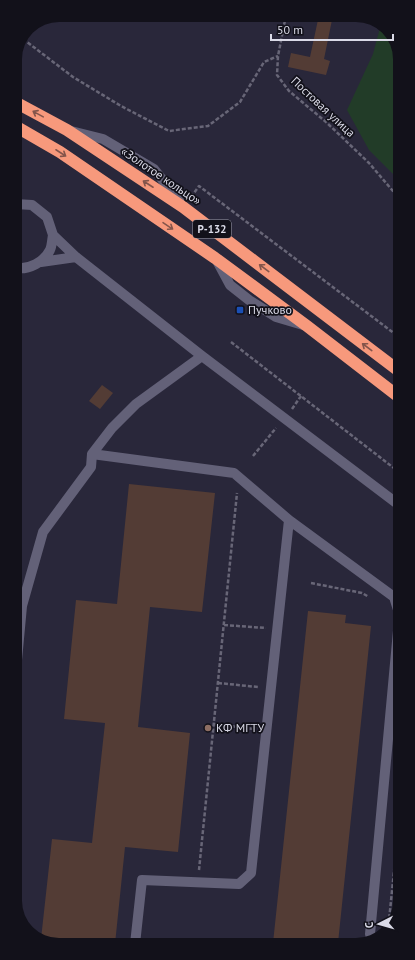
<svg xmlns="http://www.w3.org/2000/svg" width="415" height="960" viewBox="0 0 415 960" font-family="'PT Sans',sans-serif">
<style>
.green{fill:#223c28}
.building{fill:#533c35}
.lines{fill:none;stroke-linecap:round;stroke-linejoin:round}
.path{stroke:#686677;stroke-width:2.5;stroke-dasharray:4 2;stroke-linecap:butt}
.minor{stroke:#636178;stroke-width:10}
.highway{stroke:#f7997c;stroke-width:12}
.oneway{stroke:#84554b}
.transit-dot{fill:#1a4fb4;stroke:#12111a;stroke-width:1.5}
.education-dot{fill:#8d6e63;stroke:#12111a;stroke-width:1.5}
.labels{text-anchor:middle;stroke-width:3.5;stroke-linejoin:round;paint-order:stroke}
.shield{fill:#12111a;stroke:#9e9eaa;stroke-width:1}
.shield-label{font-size:11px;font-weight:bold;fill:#dadae7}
.street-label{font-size:12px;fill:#dadae7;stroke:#12111a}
.poi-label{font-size:12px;fill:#dadae7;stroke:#12111a;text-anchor:start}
</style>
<rect width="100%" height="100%" fill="#29273a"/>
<path class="green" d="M381 24 398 45V179L369 150 347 110 373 54Z"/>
<path class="building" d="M319 15H333L324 59 330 61 326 75 288 67 291 53 310 57Z
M102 385 113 393 100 409 89 401Z
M129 484 215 493 202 612 150 607 138 727 190 733 178 852 125 847 115 944 56 945 41 939 52 839 92 843 105 723 64 719 76 600 117 604Z
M308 611 346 615 345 623 371 626 338 943H273Z"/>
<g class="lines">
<path class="path" d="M286 15 278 56 277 75 289 91 326 122 369 163 398 197
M22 41 27 42 73 77 121 106 169 131 208 126 240 102 264 62 278 56
M191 197 199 186 399 337
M231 342 399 472
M292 409 301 396
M253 456 276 428
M311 583 362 593 369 597
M224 625 266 628
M218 683 258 687
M214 724 253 729
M199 870 237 493
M388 930 400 813"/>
<path class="minor" d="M71 131 103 139 154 169 180 202
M15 204 32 205 47 217 53 235 76 257 202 356 399 505
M216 259 230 285 249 300 276 317 303 325
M41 262 76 257
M16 268C29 270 44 262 50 250 52 246 52 240 53 235
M92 454 234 473 289 520 394 597 399 613
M17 660 22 606 43 532 91 467 92 454 112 428 136 404 202 356
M372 941 370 934 399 620
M135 944 142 880 239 884 251 873 289 520"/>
<path class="highway" d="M15 102 67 130 183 207 399 371
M15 126 60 152 215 258 307 326 399 397"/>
</g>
<defs><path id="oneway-shaft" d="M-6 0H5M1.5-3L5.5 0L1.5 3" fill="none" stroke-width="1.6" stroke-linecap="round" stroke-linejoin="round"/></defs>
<g class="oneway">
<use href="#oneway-shaft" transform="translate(38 114) rotate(-151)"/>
<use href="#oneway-shaft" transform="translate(61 153) rotate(33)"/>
<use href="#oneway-shaft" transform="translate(148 184) rotate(-147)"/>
<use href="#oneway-shaft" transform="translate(168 226) rotate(34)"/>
<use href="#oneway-shaft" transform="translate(264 268) rotate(-143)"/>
<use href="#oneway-shaft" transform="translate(367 347) rotate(-143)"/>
</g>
<rect class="transit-dot" x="236" y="306" width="8" height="8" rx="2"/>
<circle class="education-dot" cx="208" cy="728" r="4"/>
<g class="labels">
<rect class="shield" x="193" y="220" width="38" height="18" rx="3"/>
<g class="shield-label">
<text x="212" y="233">Р-132</text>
</g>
<g class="street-label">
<text transform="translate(323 107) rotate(43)" y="4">Постовая улица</text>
<text transform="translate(161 176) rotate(34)" y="4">«Золотое кольцо»</text>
</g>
<g class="poi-label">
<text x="248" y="314">Пучково</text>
<text x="216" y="732">КФ МГТУ</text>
</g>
</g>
<path d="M0 0H415V960H0ZM59 22H356A37 37 0 0 1 393 59V901A37 37 0 0 1 356 938H59A37 37 0 0 1 22 901V59A37 37 0 0 1 59 22Z" fill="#12111a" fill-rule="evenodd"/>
<g transform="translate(379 924) rotate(264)" stroke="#12111a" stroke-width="3" paint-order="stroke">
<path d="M0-3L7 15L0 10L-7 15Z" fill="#dadae7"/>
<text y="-6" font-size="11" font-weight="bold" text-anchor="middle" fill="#dadae7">С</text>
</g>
<path d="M271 34v6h122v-6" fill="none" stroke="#dadae7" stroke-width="2"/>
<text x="277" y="34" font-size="12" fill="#dadae7" stroke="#12111a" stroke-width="3" paint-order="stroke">50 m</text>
</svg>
